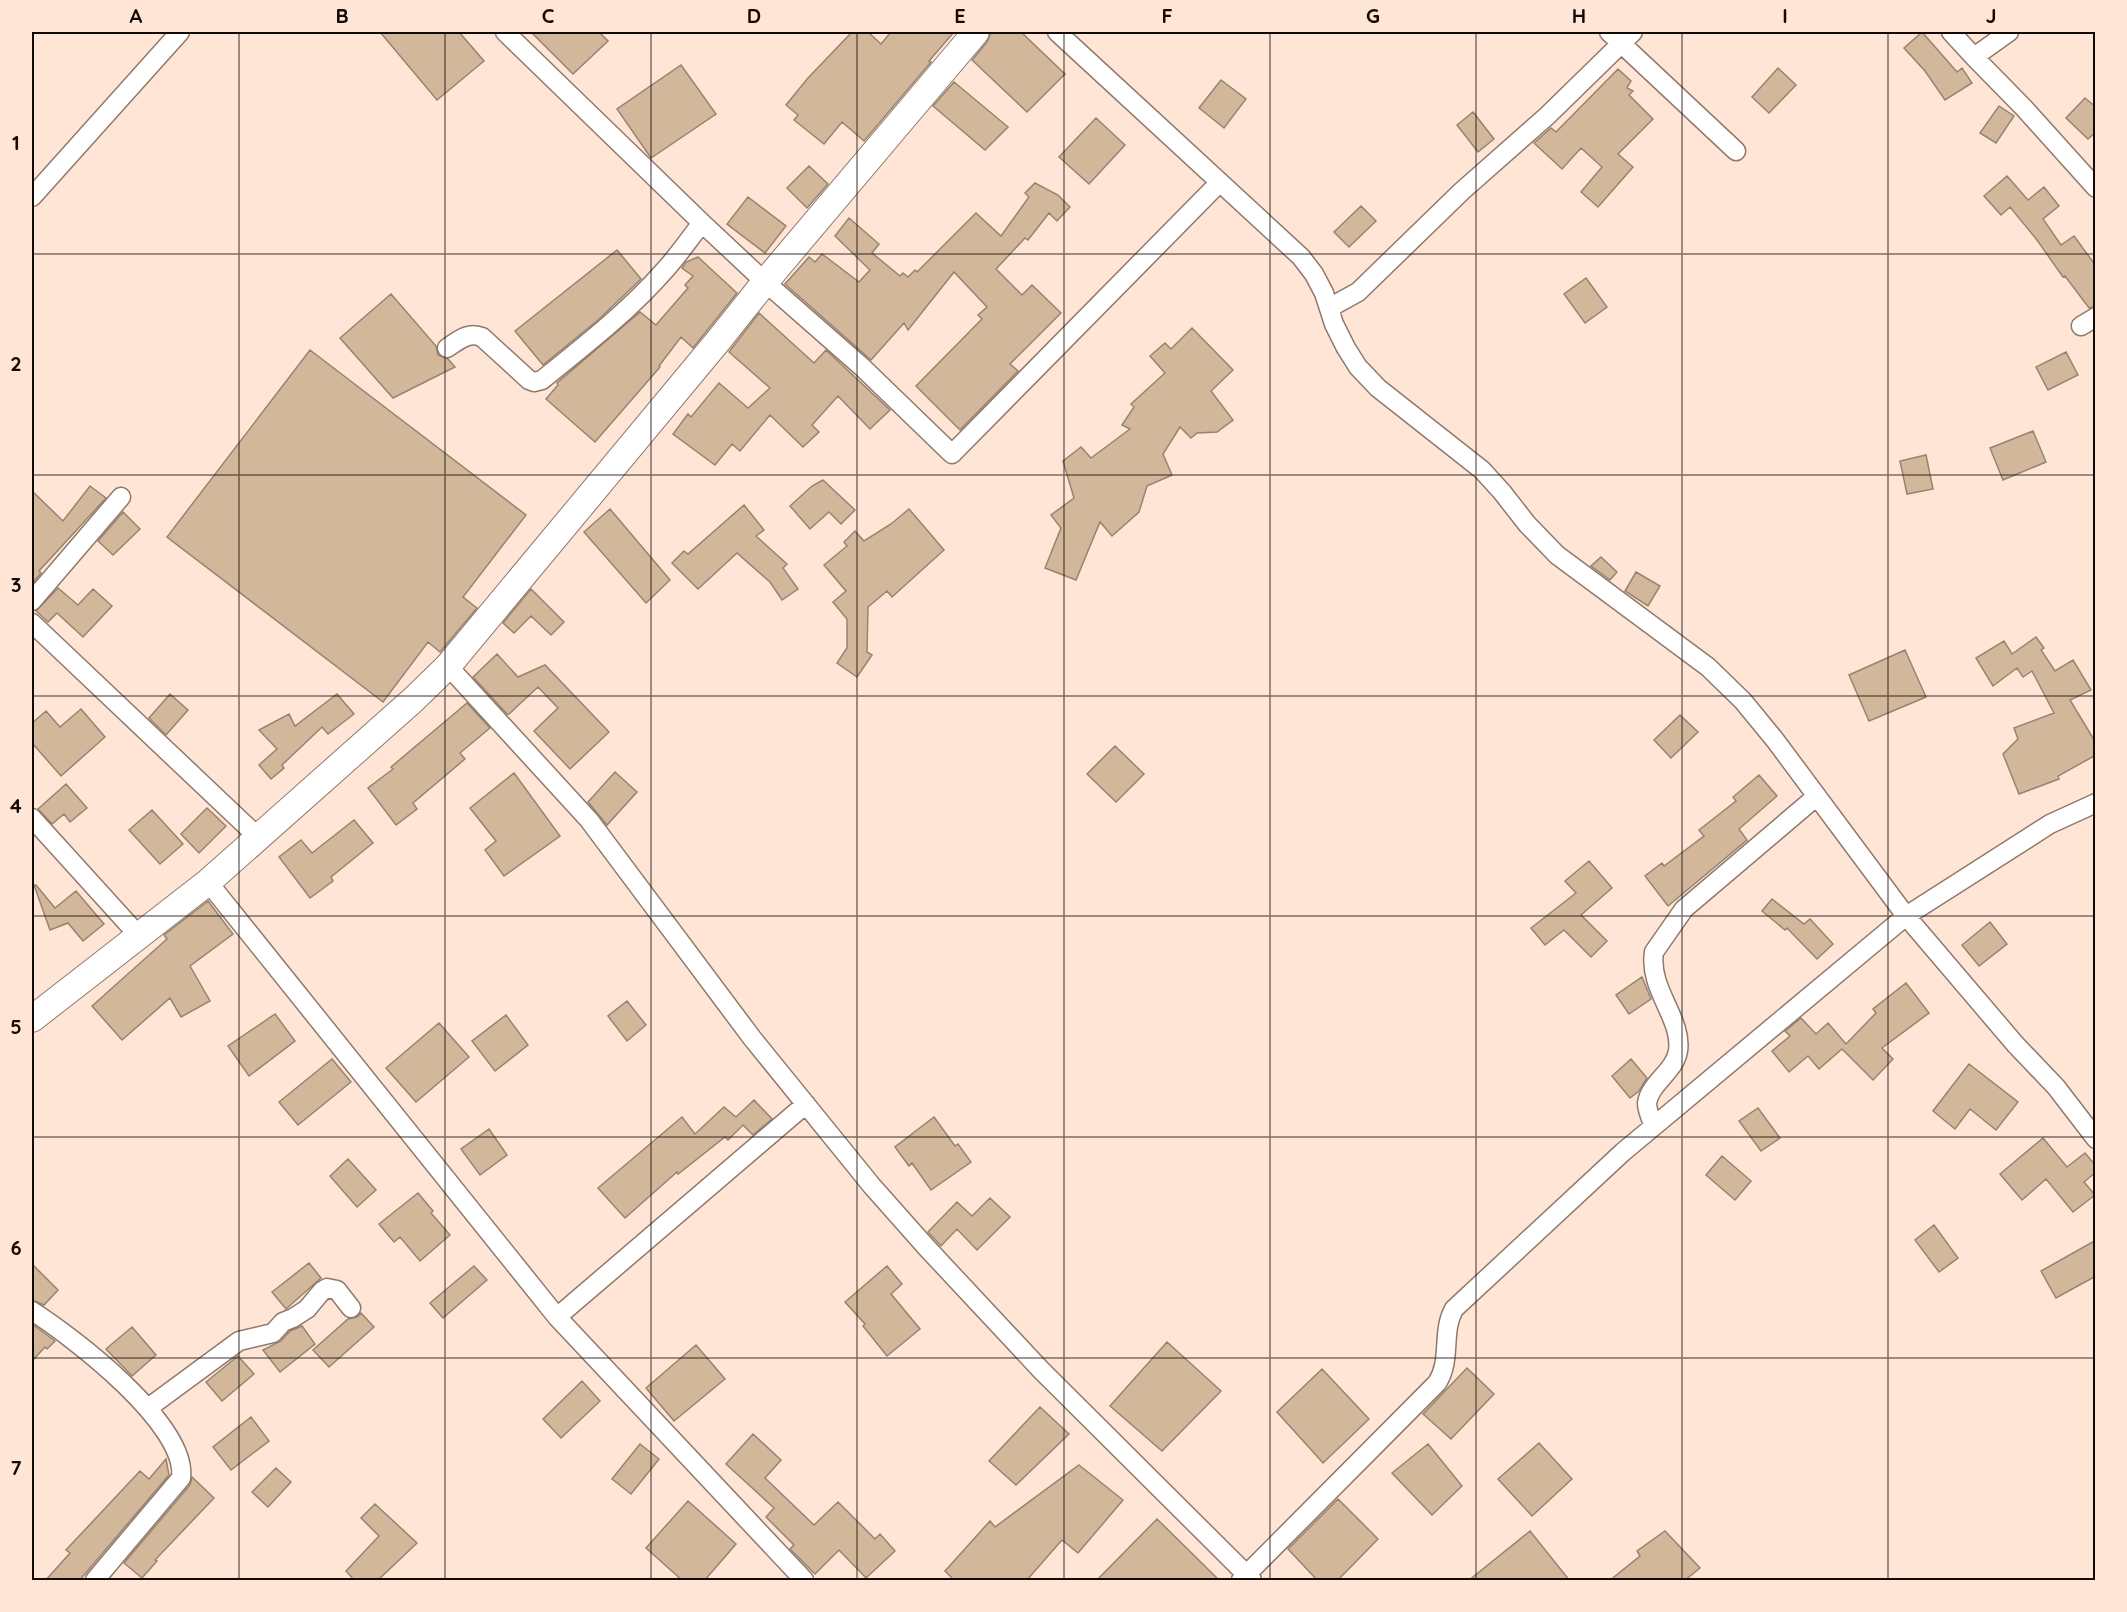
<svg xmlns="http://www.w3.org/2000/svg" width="2127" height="1612" viewBox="0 0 2127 1612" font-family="Quicksand,sans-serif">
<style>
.building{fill:#d3b79a;stroke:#958470;stroke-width:1.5}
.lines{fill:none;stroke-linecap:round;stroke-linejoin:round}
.street-casing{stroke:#90796b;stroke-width:21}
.secondary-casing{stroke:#90796b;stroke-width:28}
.street{stroke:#fff;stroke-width:18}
.secondary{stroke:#fff;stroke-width:26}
.grid{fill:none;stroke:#130a06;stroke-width:1.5;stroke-opacity:0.55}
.neatline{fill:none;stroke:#130a06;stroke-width:2}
.grid-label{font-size:20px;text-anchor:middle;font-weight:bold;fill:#130a06}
</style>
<rect width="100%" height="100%" fill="#ffe5d5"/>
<path class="building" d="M380 32H459L484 61 437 100Z
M531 32H599L608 41 573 74Z
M852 32H868L881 44 891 32H954L929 61 931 62 864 141 842 122 824 144 794 120 798 115 786 105 808 78Z
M991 32H1021L1065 74 1027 112 972 60 987 42Z
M1922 32 1957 72 1962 68 1972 83 1945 100 1925 71 1904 48Z
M681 65 716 114 651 158 617 109Z
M1778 68 1796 85 1769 113 1752 97Z
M1618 69 1631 81 1627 88 1633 91 1629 95 1653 119 1618 154 1633 167 1598 207 1581 192 1602 167 1581 148 1562 169 1534 143 1551 128 1556 132Z
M1221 80 1246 99 1224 128 1199 108Z
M954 82 1008 127 985 150 933 106Z
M2085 98 2096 107V132L2088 139 2066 118Z
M1999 106 2014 116 1996 143 1980 133Z
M1473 112 1494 139 1478 152 1457 125Z
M1096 118 1125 145 1089 184 1059 157Z
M809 166 828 184 807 208 787 188Z
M2007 176 2028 200 2044 187 2059 206 2043 219 2061 245 2074 236 2096 266V306L2089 308 2065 276 2063 277 2037 240 2010 207 2001 215 1984 196Z
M1035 183 1058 195 1070 207 1057 221 1049 213 1028 240 1025 238 996 269 1022 295 1032 285 1061 313 1010 364 1018 371 960 430 916 386 982 319 978 315 987 307 954 272 908 330 904 323 871 360 785 284 809 257 815 262 822 254 859 282 870 270 835 236 849 218 879 244 872 253 900 276 903 273 908 277 915 270 917 272 976 213 1001 236 1029 197 1025 193Z
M748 197 786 226 765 253 727 224Z
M1361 206 1376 221 1349 247 1334 232Z
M617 250 641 279 598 320 543 365 515 331Z
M698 257 737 293 693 348 681 337 659 366 660 367 595 442 546 399 558 385 557 383 640 312 656 325 688 288 685 285 693 276 682 268 686 262Z
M1586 278 1607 307 1585 323 1564 294Z
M391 294 436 346 438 355 448 359 455 367 393 398 340 338Z
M759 313 814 363 826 350 890 410 870 429 838 396 812 425 819 432 803 447 770 415 740 451 732 444 715 465 673 434 688 414 691 417 719 383 748 408 770 388 729 352Z
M1192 328 1233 370 1211 391 1233 420 1217 432 1197 433 1191 438 1180 427 1163 454 1172 475 1147 486 1139 512 1112 536 1100 522 1076 580 1045 568 1061 528 1051 515 1074 498 1063 461 1081 447 1091 458 1130 429 1122 425 1134 407 1131 404 1165 373 1150 356 1165 343 1171 349Z
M310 350 526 515 463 597 477 608 440 652 428 642 383 702 167 537Z
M2066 352 2078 375 2048 390 2036 367Z
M2033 431 2046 462 2003 480 1990 448Z
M1926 455 1933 489 1907 494 1900 461Z
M823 480 855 510 841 524 829 512 810 529 790 506 812 486Z
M90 486 106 498 39 571 41 573 32 584V491L63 521Z
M744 505 764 530 756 536 787 564 783 568 798 589 782 600 770 582 737 553 698 589 672 563 684 551 688 554Z
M610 509 670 580 646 603 584 532Z
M909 509 944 550 892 597 887 591 868 607 867 652 872 655 857 677 837 663 847 648V619L833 602 846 591 824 565 847 546 844 542 855 531 864 541 891 524Z
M123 512 140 529 113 555 98 541Z
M1601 557 1617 572 1610 580 1591 566Z
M1636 572 1660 586 1648 606 1625 591Z
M58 588 78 605 93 589 112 606 83 637 57 613 48 622 36 611Z
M531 589 564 622 551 635 531 616 514 633 503 623Z
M2036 637 2044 648 2041 650 2055 671 2073 660 2091 690 2070 700 2096 743V755L2058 776 2059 779 2019 794 2003 754 2018 739 2014 728 2054 713 2032 671 2023 677 2017 668 1993 686 1976 658 2004 641 2012 654Z
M1905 650 1926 697 1869 721 1849 675Z
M497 654 518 677 545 665 609 732 570 769 534 731 558 708 538 687 509 714H507L473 677Z
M170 694 188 710 166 735 149 718Z
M337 694 354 714 328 734 322 727 282 765 284 768 271 779 259 765 277 749 259 730 289 714 295 726Z
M467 703 490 728 460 753 465 759 413 803 417 809 396 825 368 788 393 769 391 767Z
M81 709 105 737 61 776 32 743V723L46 711 60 727Z
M1680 715 1698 732 1671 758 1654 740Z
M1115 746 1144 774 1116 802 1087 774Z
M615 772 637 792 607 825 588 802Z
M514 773 560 836 504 876 485 850 496 841 470 808Z
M1759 775 1777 796 1739 829 1747 840 1668 906 1645 876 1662 863 1664 866 1704 836 1699 830 1736 801 1733 797Z
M66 784 87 808 70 822 64 814 52 824 38 809Z
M207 808 226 826 199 853 181 834Z
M152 810 183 844 160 864 129 830Z
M354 820 373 843 331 877 333 881 310 898 279 857 301 840 312 853Z
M1589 861 1612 888 1581 915 1607 941 1591 957 1564 930 1545 945 1531 928 1576 893 1565 881Z
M34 885H36L55 908 76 891 104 924 83 941 68 923 50 930Z
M1772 899 1804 924 1810 919 1833 944 1817 959 1787 928 1785 930 1762 911Z
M208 901 233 934 190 966 210 1001 181 1017 170 998 122 1040 92 1006 167 939 164 935Z
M1990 922 2007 944 1979 966 1962 945Z
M1642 977 1651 999 1629 1014 1616 995Z
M1906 983 1929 1013 1882 1048 1893 1059 1873 1080 1842 1049 1819 1069 1808 1056 1789 1072 1772 1051 1790 1036 1785 1031 1801 1018 1816 1034 1828 1023 1846 1044 1876 1013 1873 1009Z
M627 1001 646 1025 627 1041 608 1016Z
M275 1014 295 1041 249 1076 228 1046Z
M506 1015 528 1045 495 1071 472 1041Z
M439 1023 469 1057 416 1102 386 1068Z
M332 1059 351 1082 298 1125 279 1102Z
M1631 1059 1647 1078 1639 1091 1630 1098 1612 1076Z
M1969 1064 2018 1102 1996 1130 1970 1109 1955 1129 1933 1111Z
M754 1100 772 1119 753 1135 743 1125 728 1140 725 1137 678 1174 677 1172 625 1218 598 1188 682 1117 695 1134 724 1107 736 1117Z
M1758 1108 1780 1138 1761 1151 1739 1121Z
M934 1117 955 1146 958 1144 971 1162 931 1190 912 1163 909 1166 895 1147Z
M489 1129 507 1155 480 1175 461 1149Z
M2043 1138 2067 1167 2085 1153 2096 1166V1172L2084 1182 2095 1195 2073 1212 2046 1179 2022 1200 2000 1174Z
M1722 1156 1751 1181 1735 1200 1706 1175Z
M348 1159 376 1190 357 1207 330 1176Z
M418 1193 433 1211 431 1213 450 1235 420 1261 400 1237 394 1242 379 1224Z
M990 1198 1010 1217 977 1250 957 1229 941 1246 928 1232 957 1202 972 1216Z
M1934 1225 1958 1258 1939 1272 1915 1240Z
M2096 1240V1276L2056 1298 2041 1271Z
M309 1263 321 1278 286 1309 272 1292Z
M32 1264 58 1290 44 1305 32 1300Z
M474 1266 487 1280 443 1318 430 1303Z
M887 1266 902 1284 891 1294 920 1329 887 1356 863 1326 865 1324 845 1302Z
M361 1313 374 1327 329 1367 313 1350 348 1319 357 1317Z
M32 1324 55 1341 47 1349 45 1347 32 1361Z
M302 1326 315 1344 280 1372 263 1350 281 1341 290 1331Z
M132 1327 156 1355 132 1376 106 1349Z
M1167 1342 1221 1391 1162 1451 1110 1406Z
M696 1345 725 1379 674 1421 646 1388Z
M238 1356 254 1374 222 1401 206 1382Z
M1467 1368 1494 1394 1451 1439 1423 1414Z
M1322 1369 1369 1419 1323 1463 1277 1412Z
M582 1381 600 1401 561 1438 543 1419Z
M1040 1407 1069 1434 1016 1485 989 1461Z
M251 1417 269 1441 231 1470 213 1447Z
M753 1434 781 1460 765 1478 814 1525 838 1502 875 1539 880 1534 895 1551 866 1578 839 1550 815 1574 790 1549 794 1545 766 1517 774 1508 726 1464Z
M1539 1443 1572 1479 1532 1516 1498 1479Z
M640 1444 659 1459 631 1494 612 1479Z
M1428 1444 1462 1486 1432 1515 1392 1473Z
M166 1459 169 1475 79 1581H45L70 1553 66 1550 140 1471 149 1479Z
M1079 1465 1123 1500 1078 1553 1062 1540 1026 1581H955L945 1571 990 1521 995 1527Z
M276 1468 291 1482 268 1507 252 1492Z
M192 1477 214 1498 155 1560 157 1561 142 1578 124 1563 190 1485Z
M1338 1499 1378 1539 1337 1581H1318L1288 1549Z
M688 1501 736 1544 704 1581H683L646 1548Z
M375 1504 417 1543 377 1581H355L346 1571 379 1536 361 1518Z
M1157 1519 1220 1581H1096Z
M1530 1531 1570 1581H1468Z
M1665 1531 1700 1568 1684 1581H1609L1640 1556 1637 1551Z"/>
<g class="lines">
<defs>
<path id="street" d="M505 32 702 223 765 282 862 367 952 454 1220 182
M1057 32 1301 257 1314 274 1324 293 1334 324 1346 348 1358 367 1378 388 1482 470 1502 492 1527 524 1557 555 1708 667 1743 701 1775 740 1906 916 2015 1044 2056 1087 2096 1139
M1609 32 1736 151
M1951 32 1974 57 2009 32
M1974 57 2024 108 2096 188
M32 197 180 32
M1329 308 1358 292 1462 191 1547 116 1633 32
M2081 326 2096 317
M447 348C458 341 468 331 482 337L529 380 534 382 542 380C584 346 628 312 664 271 678 256 689 239 702 223
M32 601 121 497
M32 623 259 838
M448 666 589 820 752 1038 872 1186 927 1248 1041 1370 1252 1580
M32 818 139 936
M208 882 557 1317 804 1580
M1654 1126C1651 1119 1647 1111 1647 1103 1650 1083 1675 1071 1678 1051 1683 1019 1648 989 1654 952L1684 909 1817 796
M32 1311C73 1337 188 1425 181 1478L95 1580
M557 1317 806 1104
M148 1408 239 1341 273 1333 283 1322 293 1318 307 1309 322 1291 327 1288 337 1290 351 1308
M1241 1580 1437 1383C1452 1360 1441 1332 1454 1309L1623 1152 1906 916 2050 824 2096 803"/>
<path id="secondary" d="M32 1019 208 882 413 700 448 666 718 341 765 282 976 32"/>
</defs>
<use href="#street" class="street-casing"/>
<use href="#secondary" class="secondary-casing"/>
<use href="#street" class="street"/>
<use href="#secondary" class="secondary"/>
</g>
<path class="grid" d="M239 32V1580M445 32V1580M651 32V1580M857 32V1580M1064 32V1580M1270 32V1580M1476 32V1580M1682 32V1580M1888 32V1580M32 254H2096M32 475H2096M32 696H2096M32 916H2096M32 1137H2096M32 1358H2096"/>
<rect width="2127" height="1612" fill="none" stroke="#ffe5d5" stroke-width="66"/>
<rect x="33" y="33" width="2061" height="1546" class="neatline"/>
<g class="grid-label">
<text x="136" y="23">A</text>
<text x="342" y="23">B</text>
<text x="548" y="23">C</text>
<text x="754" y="23">D</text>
<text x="960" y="23">E</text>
<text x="1167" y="23">F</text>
<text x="1373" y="23">G</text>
<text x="1579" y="23">H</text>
<text x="1785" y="23">I</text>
<text x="1991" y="23">J</text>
<text x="16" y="150">1</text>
<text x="16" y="371">2</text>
<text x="16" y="592">3</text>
<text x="16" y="813">4</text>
<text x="16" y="1034">5</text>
<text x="16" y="1255">6</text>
<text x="16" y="1475">7</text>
</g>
</svg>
